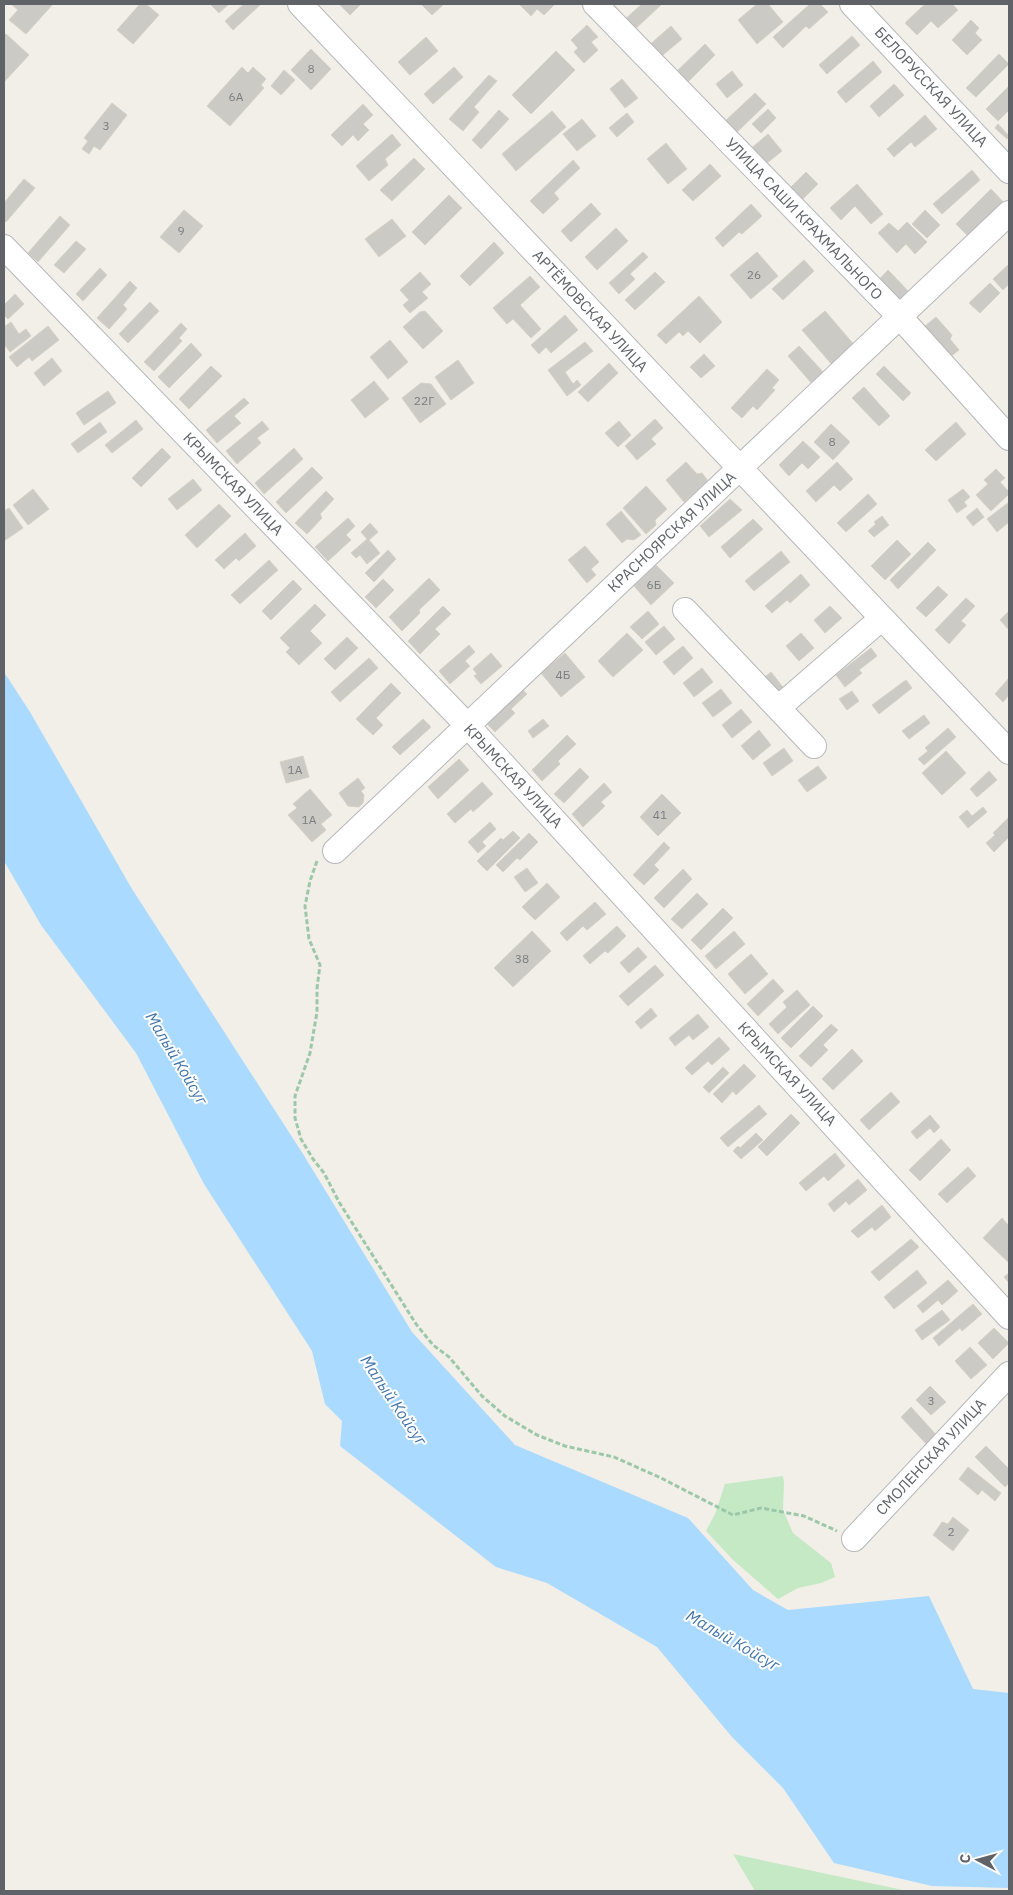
<svg xmlns="http://www.w3.org/2000/svg" width="1013" height="1895" viewBox="0 0 1013 1895" font-family="'IBM Plex Sans',sans-serif">
<style>
.green{fill:#c5e8c5}
.water{fill:#aadaff}
.building{fill:#cccac5;stroke:#d6d1c6}
.lines{fill:none;stroke-linecap:round;stroke-linejoin:round}
.minor-casing{stroke:#b5b8bc;stroke-width:26}
.path{stroke:#9cc7a9;stroke-width:3;stroke-dasharray:5 2.5;stroke-linecap:butt}
.minor{stroke:#fff;stroke-width:24}
.labels{text-anchor:middle;stroke-width:4;stroke-linejoin:round;paint-order:stroke}
.number-label{font-size:12px;fill:#7a7d7f}
.street-label{font-size:15px;fill:#5f6368;stroke:#fff}
.water-label{font-size:16px;font-style:italic;fill:#4174aa;stroke:#fff}
</style>
<rect width="100%" height="100%" fill="#f1efe8"/>
<path class="green" d="M783 1476 784 1483 783 1510 793 1533 831 1563 835 1577 821 1583 798 1588 778 1599 733 1560 706 1531 715 1514 725 1484Z
M733 1854 903 1890 907 1891H755Z"/>
<path class="water" d="M4 672 30 712 132 889 303 1154 412 1332 515 1445 688 1518 753 1590 788 1610 929 1596 973 1689 1009 1693V1888L932 1886 834 1863 783 1788 732 1737 657 1647 547 1583 496 1567 340 1446 342 1421 325 1404 312 1351 204 1184 136 1053 41 925 4 861Z"/>
<path class="building" d="M11 4H53L26 34 9 20 18 10Z
M140 4H146L159 15 133 44 117 30Z
M210 4H229L219 13Z
M244 4H261L233 30 225 21Z
M342 4H361L350 15 340 5Z
M421 4H444L432 15Z
M519 4H555L544 15 537 9 531 16Z
M642 4H662L633 31 623 21Z
M757 4H768L783 22 757 44 738 20Z
M810 4H820L828 12 809 29 806 26 783 48 773 37Z
M925 4H952L958 10 938 28 931 21 917 35 905 23Z
M971 20 979 28 975 33 982 40 967 55 952 40Z
M587 25 598 37 591 42 598 50 584 63 574 52 578 48 571 40Z
M671 26 682 39 658 59 647 47Z
M6 34 29 55 4 82V36Z
M852 36 860 45 827 74 819 65Z
M426 37 438 51 410 75 398 62Z
M705 44 715 55 685 85 674 74Z
M311 49 331 69 311 90 291 70Z
M556 51 575 70 531 114 512 95Z
M999 54 1009 64 976 97 966 88Z
M873 61 882 72 846 103 837 92Z
M242 67 248 73 253 67 266 79 261 85 264 88 230 126 207 106Z
M454 67 463 77 433 104 424 94Z
M284 70 295 80 281 95 271 86Z
M732 71 743 85 727 98 716 84Z
M489 75 497 81 474 107 479 112 463 131 449 119Z
M622 79 638 98 625 108 610 89Z
M894 84 904 95 879 117 870 106Z
M1009 86V110L998 121 986 109Z
M755 93 766 104 733 136 722 124Z
M112 103 127 115 100 150 94 146 89 154 82 149 88 141 84 138Z
M363 104 373 115 363 124 369 130 358 141 353 135 342 146 331 135Z
M768 109 776 118 761 133 752 124Z
M499 110 509 119 481 149 472 140Z
M552 111 566 127 516 171 502 154Z
M627 113 634 122 617 137 609 128Z
M925 115 937 129 915 147 911 142 894 157 887 149Z
M582 119 596 136 577 151 563 134Z
M998 124 1009 136 1007 139 995 128Z
M392 134 401 145 385 159 388 165 369 181 356 166Z
M768 134 782 151 761 168 748 151Z
M666 143 687 169 668 184 647 159Z
M414 158 425 169 392 201 380 190Z
M573 160 580 168 554 193 559 199 543 214 530 201Z
M710 164 721 176 693 201 682 190Z
M972 170 980 180 942 214 933 204Z
M806 172 818 184 797 205 785 193Z
M24 179 35 188 6 222 4 220V203Z
M857 184 883 214 871 224 855 206 841 220 830 208Z
M991 189 1007 206 972 240 956 224Z
M449 195 462 208 425 245 412 232Z
M591 203 601 214 571 242 561 231Z
M751 204 762 216 742 234 739 232 723 247 715 238Z
M184 210 203 226 179 253 160 237Z
M925 210 940 225 927 238 912 224Z
M60 216 70 225 38 262 28 253Z
M392 219 406 236 379 257 365 239Z
M907 222 927 242 915 254 906 244 897 253 878 233 889 223 898 231Z
M616 228 628 241 597 270 585 257Z
M76 241 86 249 64 273 54 265Z
M494 242 504 253 470 286 460 276Z
M643 252 648 257 630 274 635 279 619 294 609 283Z
M757 252 778 276 751 299 730 275Z
M804 260 814 271 783 300 772 289Z
M1009 264V284L1003 290 993 279Z
M100 268 107 275 83 301 76 294Z
M888 270 911 294 897 308 874 285Z
M420 272 431 284 422 292 428 298 410 313 403 305 409 300 400 290Z
M655 272 665 282 635 310 625 300Z
M530 276 540 287 520 305 541 329 531 338 513 319 507 324 493 308Z
M130 281 137 288 123 305 127 309 109 329 97 318Z
M990 283 1000 293 980 313 969 303Z
M15 294 24 304 8 319 4 315V305Z
M699 296 722 322 700 343 688 331 683 336 679 332 666 344 657 335Z
M150 302 159 311 128 343 119 334Z
M425 311 443 331 423 349 403 327 420 312Z
M825 311 856 347 834 367 802 330Z
M565 315 578 330 551 353 546 347 539 354 531 345Z
M936 317 952 335 950 339 959 350 950 357 924 327Z
M11 322 19 334 26 329 31 336 10 352 4 344V327Z
M181 323 187 329 179 338 182 341 154 371 144 362Z
M48 326 59 340 32 361 29 357 17 367 9 357Z
M390 340 408 362 388 379 370 357Z
M585 342 593 351 565 372 573 384 577 380 581 385 567 396 548 370Z
M191 343 202 355 169 388 158 377Z
M799 346 825 374 813 385 788 356Z
M704 354 715 366 701 378 690 367Z
M52 358 62 371 44 386 34 373Z
M458 360 474 383 451 400 435 377Z
M609 363 618 373 588 402 578 392Z
M211 366 222 376 189 409 179 399Z
M884 366 911 393 903 401 876 374Z
M767 369 779 380 772 388 775 390 757 410 753 406 742 418 731 408Z
M374 381 389 399 365 418 351 400Z
M421 383 431 384 446 404 420 423 402 398Z
M864 387 890 416 879 426 852 398Z
M108 391 116 403 84 425 76 413Z
M244 398 249 403 234 416 241 423 217 443 206 430Z
M655 419 663 428 651 439 656 444 637 460 625 446Z
M136 420 143 429 112 453 105 445Z
M262 421 269 429 257 438 261 443 237 464 226 451Z
M619 421 631 435 618 447 605 433Z
M100 422 107 432 78 453 71 444Z
M956 422 966 434 936 461 925 450Z
M831 424 850 442 833 460 814 442Z
M803 441 820 457 808 469 802 463 789 476 779 465Z
M162 448 171 457 141 487 132 478Z
M294 448 303 459 264 494 255 483Z
M686 462 697 474 702 473 708 481 684 502 666 480Z
M837 462 853 479 840 491 834 485 816 502 806 491Z
M312 467 323 478 286 513 276 502Z
M996 469 1005 478 1000 482 1009 492V494L991 511 976 495 988 484 984 480Z
M193 479 202 490 177 510 168 499Z
M646 486 667 509 655 520 656 525 646 534 623 508Z
M33 489 49 509 28 525 13 505Z
M963 489 970 497 964 502 967 506 957 513 948 500Z
M326 491 334 499 320 514 322 518 307 534 295 523Z
M868 494 877 504 846 532 837 523Z
M730 499 742 510 709 537 700 526Z
M1009 502V522L997 532 987 519Z
M219 504 231 516 197 548 185 535Z
M9 508 23 528 4 541V511Z
M977 508 984 517 973 526 966 517Z
M621 511 641 535 634 540 627 539 622 543 606 524Z
M882 516 889 525 874 537 868 531 876 524 874 522Z
M348 518 355 526 346 535 351 540 328 561 315 547Z
M753 519 763 529 730 558 721 547Z
M370 523 378 532 369 540 380 553 367 564 360 555 356 558 351 553 367 539 361 532Z
M245 533 256 546 239 561 236 558 224 569 215 560Z
M897 540 911 554 885 580 871 566Z
M928 542 936 550 898 589 890 580Z
M585 546 599 562 591 569 596 575 587 583 568 560Z
M388 550 396 559 374 582 365 573Z
M781 551 790 562 754 591 745 581Z
M269 560 278 570 240 604 231 595Z
M656 565 674 583 651 605 634 586Z
M801 574 810 585 790 603 787 600 772 613 765 606Z
M429 578 440 590 419 610 420 613 402 631 389 617Z
M383 579 394 590 376 608 365 597Z
M293 580 302 589 271 620 262 611Z
M938 586 948 595 926 617 916 608Z
M966 598 975 606 961 621 966 625 949 644 935 630Z
M315 604 326 615 310 631 322 643 299 665 286 652 290 648 280 638Z
M443 606 451 614 435 629 440 634 420 654 408 641Z
M830 606 842 618 825 633 814 620Z
M648 611 659 624 642 639 630 627Z
M1009 611V630L1000 620Z
M664 626 675 639 656 655 645 642Z
M627 633 643 650 613 677 598 661Z
M801 633 814 648 799 661 786 646Z
M347 637 358 648 335 670 324 659Z
M469 645 475 652 465 661 470 666 450 684 439 671Z
M683 646 693 658 674 675 663 662Z
M871 648 877 656 859 670 862 673 845 687 836 675Z
M491 653 502 666 481 684 474 676 477 674 473 669Z
M565 653 585 677 561 697 541 673Z
M369 658 378 668 340 702 331 692Z
M702 668 713 682 694 697 683 683Z
M771 672 786 691 775 701 759 682Z
M1009 678V695L1003 702 995 694Z
M906 680 912 688 879 714 872 705Z
M391 683 401 693 376 718 383 725 373 735 356 719Z
M519 686 527 694 511 709 515 713 495 732 483 720Z
M721 689 732 703 713 717 702 703Z
M852 691 859 701 847 710 839 699Z
M741 709 752 722 732 738 722 725Z
M924 715 930 723 909 739 902 731Z
M423 719 431 727 400 755 392 747Z
M543 719 549 726 533 738 528 731Z
M948 728 956 737 924 765 918 759 928 751 925 748Z
M759 730 771 745 753 760 741 746Z
M567 735 576 744 558 761 560 764 542 781 532 770Z
M784 748 793 761 772 776 763 763Z
M946 751 966 773 942 795 922 773Z
M303 756 309 777 286 783 280 762Z
M459 759 469 770 438 799 428 787Z
M818 766 827 778 807 792 798 780Z
M580 768 589 777 564 803 554 794Z
M989 771 997 780 977 797 970 789Z
M358 778 365 788 361 791 364 795 363 803 359 807 348 806 339 793Z
M482 782 493 794 473 812 471 809 455 823 447 814Z
M604 783 612 792 601 802 605 806 583 827 572 814Z
M310 789 332 815 321 824 326 830 312 842 288 815 297 808 293 804Z
M662 794 681 813 658 836 640 817Z
M983 807 987 812 968 828 959 817 967 810 972 816Z
M1009 817V837L994 852 986 843 995 835 993 833Z
M490 822 496 829 482 842 486 846 478 853 468 842Z
M513 831 520 838 487 871 477 861 501 838 503 840Z
M529 833 538 842 520 860 517 858 503 872 496 865Z
M664 842 670 848 654 865 659 870 644 885 633 875Z
M527 868 538 883 525 892 514 877Z
M683 869 692 879 664 908 654 898Z
M547 883 560 897 535 920 522 907Z
M697 893 708 904 682 929 671 919Z
M595 902 606 914 587 930 583 926 567 941 560 933Z
M723 908 733 918 701 950 691 940Z
M617 926 626 936 608 953 605 951 590 964 583 956Z
M532 931 551 951 513 987 494 968Z
M734 931 745 944 716 969 705 956Z
M638 947 647 957 629 973 620 963Z
M751 954 768 974 745 994 728 974Z
M655 965 664 975 628 1006 619 996Z
M773 979 784 991 758 1016 747 1004Z
M797 990 810 1005 778 1034 769 1024 787 1007 783 1002Z
M813 1006 823 1016 791 1048 781 1038Z
M651 1008 657 1016 641 1029 635 1022Z
M698 1014 709 1027 693 1040 689 1035 675 1046 669 1038Z
M831 1024 838 1030 823 1045 828 1050 811 1067 799 1056Z
M719 1037 730 1049 712 1065 708 1061 692 1075 685 1068Z
M852 1049 863 1061 833 1090 822 1079Z
M744 1064 756 1076 736 1095 733 1091 722 1103 713 1094Z
M723 1067 729 1073 709 1093 703 1087Z
M891 1092 900 1102 869 1130 860 1120Z
M759 1105 767 1114 728 1147 720 1138Z
M791 1114 800 1123 767 1156 758 1147Z
M930 1115 940 1127 934 1133 930 1128 917 1139 911 1132Z
M756 1133 763 1140 741 1159 733 1151 738 1146 740 1148Z
M941 1139 951 1150 920 1181 909 1170Z
M835 1153 845 1166 828 1181 824 1176 806 1191 799 1183Z
M968 1167 976 1176 947 1203 938 1194Z
M858 1179 867 1190 849 1205 846 1201 834 1212 828 1204Z
M882 1205 891 1217 875 1231 872 1227 858 1238 851 1231Z
M1002 1218 1009 1226V1261L1008 1262 983 1238Z
M911 1239 919 1247 879 1281 871 1272Z
M917 1270 927 1283 894 1309 884 1297Z
M1009 1273V1283L1004 1277Z
M948 1280 958 1291 942 1305 938 1300 923 1313 917 1306Z
M973 1304 982 1314 962 1331 960 1328 939 1346 933 1338Z
M942 1310 950 1320 922 1340 915 1330Z
M994 1328 1009 1343 993 1359 978 1343Z
M970 1347 987 1365 971 1379 955 1361Z
M930 1386 946 1402 931 1415 916 1400Z
M911 1407 940 1439 930 1448 901 1417Z
M986 1446 1009 1469V1483L1005 1487 975 1457Z
M968 1467 1001 1493 995 1501 982 1490 978 1495 959 1479Z
M953 1517 969 1530 953 1551 933 1535 942 1522 948 1524Z"/>
<g class="lines">
<defs>
<path id="minor" d="M300 4 1009 752
M595 4 900 317 1009 438
M852 4 1009 171
M4 247 468 726 1009 1317
M685 610 778 708
M814 746 778 708 882 618
M335 851 1009 213
M854 1539 1009 1374"/>
</defs>
<use href="#minor" class="minor-casing"/>
<path class="path" d="M317 861 310 881 305 906 309 939 320 965 317 988V1012L310 1053 295 1096V1118L301 1139 313 1159 324 1173 339 1202 416 1324 433 1345 449 1357 482 1396 505 1416 537 1435 565 1446 614 1457 661 1478 733 1515 761 1508 804 1516 837 1531"/>
<use href="#minor" class="minor"/>
</g>
<g class="labels">
<g class="number-label">
<text x="311" y="73">8</text>
<text x="236" y="101">6А</text>
<text x="106" y="130">3</text>
<text x="181" y="235">9</text>
<text x="754" y="279">26</text>
<text x="424" y="405">22Г</text>
<text x="832" y="446">8</text>
<text x="654" y="589">6Б</text>
<text x="563" y="679">4Б</text>
<text x="295" y="774">1А</text>
<text x="660" y="819">41</text>
<text x="309" y="824">1А</text>
<text x="522" y="963">38</text>
<text x="931" y="1405">3</text>
<text x="951" y="1536">2</text>
</g>
<g class="street-label">
<text transform="translate(931 87) rotate(47)" y="5">БЕЛОРУССКАЯ УЛИЦА</text>
<text transform="translate(804 219) rotate(46)" y="5">УЛИЦА САШИ КРАХМАЛЬНОГО</text>
<text transform="translate(590 311) rotate(47)" y="5">АРТЁМОВСКАЯ УЛИЦА</text>
<text transform="translate(233 484) rotate(46)" y="5">КРЫМСКАЯ УЛИЦА</text>
<text transform="translate(672 532) rotate(-43)" y="5">КРАСНОЯРСКАЯ УЛИЦА</text>
<text transform="translate(513 776) rotate(47)" y="5">КРЫМСКАЯ УЛИЦА</text>
<text transform="translate(787 1074) rotate(47)" y="5">КРЫМСКАЯ УЛИЦА</text>
<text transform="translate(931 1457) rotate(-47)" y="5">СМОЛЕНСКАЯ УЛИЦА</text>
</g>
<g class="water-label">
<text transform="translate(177 1058) rotate(59)" y="6">Малый Койсуг</text>
<text transform="translate(394 1400) rotate(56)" y="6">Малый Койсуг</text>
<text transform="translate(733 1640) rotate(30)" y="6">Малый Койсуг</text>
</g>
</g>
<rect width="1013" height="1895" fill="none" stroke="#5f6368" stroke-width="10"/>
<g transform="translate(978 1860) rotate(276)" stroke="#ffffff" stroke-width="4" paint-order="stroke">
<path d="M0-4L9 19L0 12L-9 19Z" fill="#5f6368"/>
<text y="-8" font-size="14" font-weight="bold" text-anchor="middle" fill="#5f6368">С</text>
</g>
</svg>
